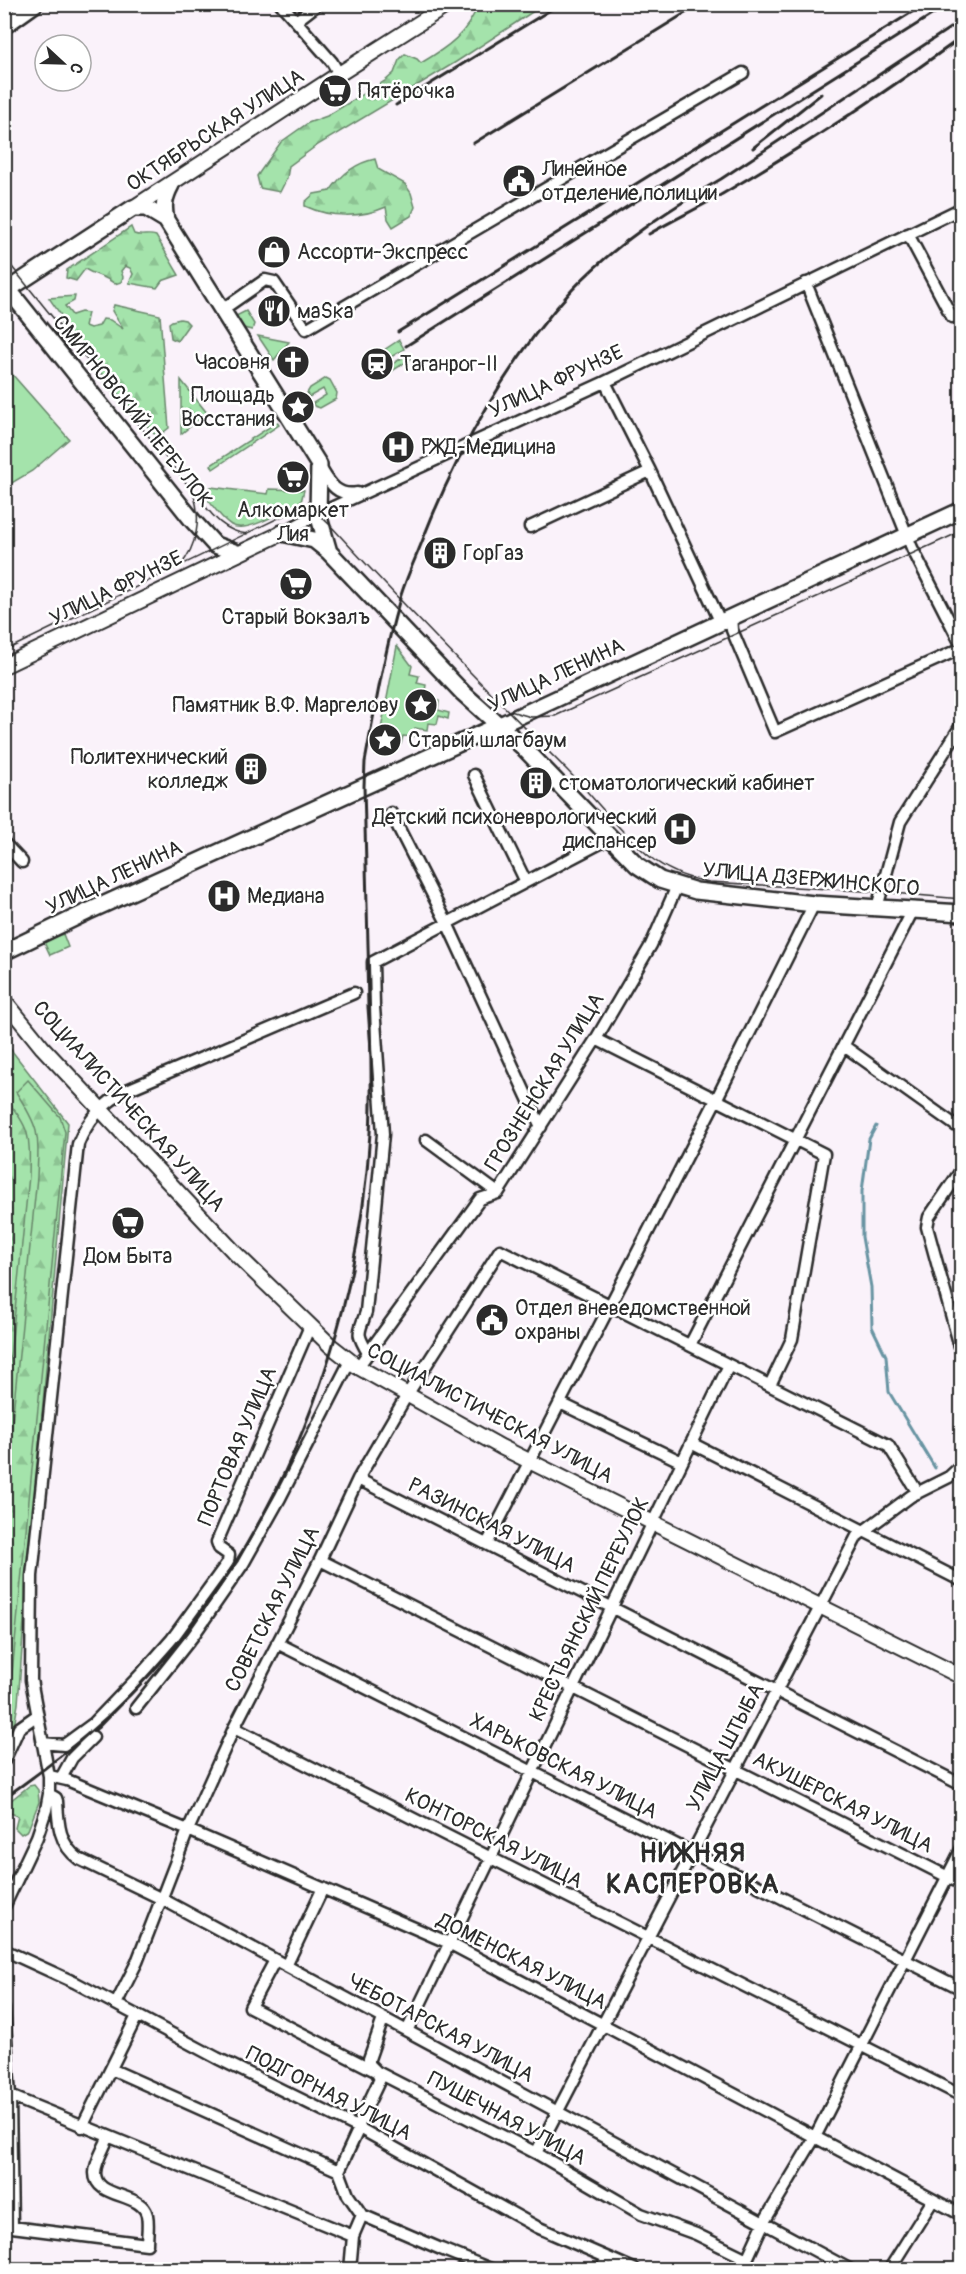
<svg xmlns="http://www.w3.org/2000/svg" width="966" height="2274" viewBox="0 0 966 2274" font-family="Pangolin,sans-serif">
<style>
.green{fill:#a4e3ab;stroke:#68876b;stroke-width:1.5}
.forest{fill:url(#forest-firs);stroke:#68876b;stroke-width:1.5}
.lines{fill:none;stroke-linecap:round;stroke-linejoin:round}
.stream{stroke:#6894a2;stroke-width:3}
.minor-casing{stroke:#2b2b2b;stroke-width:15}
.tertiary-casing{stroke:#2b2b2b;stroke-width:18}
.secondary-casing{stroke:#2b2b2b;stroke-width:20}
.minor{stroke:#fff;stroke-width:10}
.tertiary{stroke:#fff;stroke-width:14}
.secondary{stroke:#fff;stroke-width:15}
.tram{stroke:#2b2b2b;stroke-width:1.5}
.rail{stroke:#2b2b2b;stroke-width:3}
.labels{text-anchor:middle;stroke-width:5;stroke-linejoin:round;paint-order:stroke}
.poi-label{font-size:21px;fill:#2b2b2b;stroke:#fff;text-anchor:start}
.street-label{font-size:21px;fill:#2b2b2b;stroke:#fff}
.district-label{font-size:27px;font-weight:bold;letter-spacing:1.5px;fill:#2b2b2b;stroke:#fff}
</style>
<defs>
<pattern id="forest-firs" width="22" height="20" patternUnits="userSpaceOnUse" patternTransform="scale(1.5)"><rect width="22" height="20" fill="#a4e3ab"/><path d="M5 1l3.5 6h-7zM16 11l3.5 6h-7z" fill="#8dc393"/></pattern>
</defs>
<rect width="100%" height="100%" fill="#faf2fa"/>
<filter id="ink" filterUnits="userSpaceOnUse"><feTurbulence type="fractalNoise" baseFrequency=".0167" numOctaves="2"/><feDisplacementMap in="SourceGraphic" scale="12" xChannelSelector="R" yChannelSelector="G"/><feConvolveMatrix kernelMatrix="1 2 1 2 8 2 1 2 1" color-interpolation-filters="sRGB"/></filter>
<g filter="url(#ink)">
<path class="green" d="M246 311 254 324 252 330 239 327 234 317Z
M258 336 289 342 274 360Z
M399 340 404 349 383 362 378 354Z
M408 354 411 359 389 373 386 368Z
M4 365 69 439 32 471 5 487Z
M326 378 330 380 337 393 336 399 320 408 314 406 313 403 326 395 323 389 309 397 307 393 310 388Z
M277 422 279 425 213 469 211 465Z
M211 487 268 494 269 489 304 490 301 502C285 509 247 535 231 525 220 518 211 503 203 493Z
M397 646 412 666 410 674 419 676 417 683 426 685 425 691 432 693 431 699 439 701 438 710 449 713 448 719 439 716 437 724 428 723 427 730 415 728 413 737 403 736 401 744 376 755Z
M63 934 68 947 50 955 44 942Z
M5 1042 68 1123 26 1593 18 1704 13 1732 5 1756Z"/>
<path class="forest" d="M478 5H543L456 62 316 146 289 166 287 178 280 192 260 188 257 176 281 142 308 123 327 116 385 81 394 73 399 60 405 54 417 59 421 63C448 47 467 34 478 5Z
M375 159 378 169 405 184 411 193 415 207 411 216 393 227 388 219 386 207C362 218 330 218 305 206V202L314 194 330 191C341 175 355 163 375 159Z
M131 227 134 234C142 237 148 233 156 236L179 275 162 281 157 288 129 283 133 274 130 268 125 266 121 271 123 277 121 282 115 284C106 276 96 276 85 269L76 281 66 278 67 270Z
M75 296 74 301 65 306 72 315 81 312 88 313 85 326 90 328 99 326 103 319 110 320 123 329 112 311 114 305 160 315 169 428 157 437 60 326 63 318 49 298Z
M180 319 185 320 189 324 177 341 171 338 169 323 172 321Z
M181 380 207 413 181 434Z
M28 1080 60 1117 65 1132 5 1745V1492L37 1177C39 1134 40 1129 16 1092Z
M5 1098C31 1129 30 1136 29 1176L5 1406Z
M34 1785 38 1790 39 1802 28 1830 21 1834 15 1828 18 1816 8 1812 5 1815V1805L29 1786Z"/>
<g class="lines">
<path class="stream" d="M876 1126 869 1139 862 1191V1237L871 1287 872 1327 886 1356 889 1392 935 1468
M956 1505 962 1515"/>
<defs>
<path id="minor" d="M281 4 332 62 339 74
M296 21 318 4
M908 234 952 317 962 312
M806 283 912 548 962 646
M222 310 265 280 274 282 306 329 743 73
M605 382 650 471 720 621
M320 467C329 482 336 497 357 493
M530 527 650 471
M282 533 318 514 605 382 962 208
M731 616 732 630 775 732 962 648
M474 775 526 882
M391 813 447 923 541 1127
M4 843 22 862
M877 908 900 822 962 724
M596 1039 824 1154 792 1339 770 1385
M844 1046 962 1130
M426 1140 498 1193
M962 1169 929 1217 927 1227 962 1354
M690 1345 913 910
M368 1353C355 1331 359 1334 366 1312L383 1134 374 1007 373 962 610 838
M358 1367 480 1199 498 1193 596 1039 651 945 677 886
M560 1403 682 1462
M691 1443 962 1581
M358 1479 962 1785
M487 1544 716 1100 814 904
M320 1560 962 1884
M277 1643 962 1989
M136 1708 193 1636 243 1564 280 1498 350 1361
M234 1728 962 2096
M42 1743 64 1745 94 1723 142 1673 172 1639 228 1562 229 1555 219 1548 217 1542 310 1326
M4 1761 19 1728 36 1716
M49 1776 67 1780 188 1830 449 1943 962 2215
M61 1778 72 1758 93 1737
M49 1794 56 1798 57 1801C58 1823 59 1845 79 1859L162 1899 851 2270
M4 1907 37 1837 46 1810 49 1794V1776L31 1680 32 1576 78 1144C88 1119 104 1103 127 1090L354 993
M4 1950 76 1983 217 2058 359 2128 537 2227 636 2270
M275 1960 250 2007 536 2153 641 2214 696 2234 747 2259
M286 1966 323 1888
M116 2004 137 1962 188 1830 234 1728 320 1560 358 1479 407 1395 500 1250 888 1445 918 1493
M4 2009 10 2096 12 2227 147 2244C147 2235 149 2224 147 2215 142 2192 95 2199 95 2173 95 2162 104 2148 108 2138
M407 2031 729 1365
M111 2069 339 2171
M10 2096 353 2236
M82 2127 137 2016
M536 2153 857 1536 911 1496 949 1477 962 1465
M362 2215 441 2249 493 2270
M350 2270 353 2236 362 2215 348 2195 339 2171 359 2128 360 2121 380 2079 376 2071 369 2064V2059L383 2019
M601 2270 607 2258
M742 2270 764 2222 815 2137 962 1848
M889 2270 933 2200"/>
<path id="tertiary" d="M133 208 339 74 449 4
M4 666 282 533
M4 1000 42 1047 236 1254 331 1346 358 1367 501 1447 962 1677"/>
<path id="secondary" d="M4 26 35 4
M171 185C164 198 163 206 166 220L319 465 318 514 329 552 463 693 522 746 637 865 660 880 696 891 814 904 962 913
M4 284 193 521 215 545 237 553
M9 289 133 208H146L166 220
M282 533 314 540 329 552
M4 952 87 912 515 718 962 510"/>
</defs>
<use href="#minor" class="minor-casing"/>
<use href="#tertiary" class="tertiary-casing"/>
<use href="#secondary" class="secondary-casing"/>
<use href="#minor" class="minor"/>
<use href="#tertiary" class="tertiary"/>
<use href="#secondary" class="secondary"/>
<path class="tram" d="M4 257 192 490C209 510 220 531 247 534
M180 566C197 546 202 518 193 493
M4 651 293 511C309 506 319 514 330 525 406 608 485 688 565 768 593 796 624 837 654 860 671 872 688 879 709 882L881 892 962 899
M510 711 531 717 555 716 962 531"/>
<path class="rail" d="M396 105 560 4
M474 143 700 4
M753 148 821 94
M649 234C675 219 703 206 729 190 809 143 886 92 962 37
M398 332 925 4
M406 346 949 4
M4 1798C40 1773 75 1746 107 1717 269 1569 357 1349 370 1133 373 1084 370 1034 369 985 367 919 366 852 364 786L365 762C375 708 384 654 399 602 405 579 417 556 425 534 459 448 510 358 572 290 614 245 668 210 721 179L962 20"/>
</g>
</g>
<defs>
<symbol id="supermarket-disc" viewBox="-11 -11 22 22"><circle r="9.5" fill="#2b2b2b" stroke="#fff"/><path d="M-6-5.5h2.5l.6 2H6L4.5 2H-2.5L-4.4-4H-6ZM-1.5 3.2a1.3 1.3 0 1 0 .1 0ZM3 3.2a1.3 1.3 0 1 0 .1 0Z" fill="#fff"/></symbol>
<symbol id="civic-disc" viewBox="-11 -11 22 22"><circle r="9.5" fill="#2b2b2b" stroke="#fff"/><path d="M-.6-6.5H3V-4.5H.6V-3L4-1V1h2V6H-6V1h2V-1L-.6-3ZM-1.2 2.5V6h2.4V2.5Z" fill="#fff"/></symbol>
<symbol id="shop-disc" viewBox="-11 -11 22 22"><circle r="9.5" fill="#2b2b2b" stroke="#fff"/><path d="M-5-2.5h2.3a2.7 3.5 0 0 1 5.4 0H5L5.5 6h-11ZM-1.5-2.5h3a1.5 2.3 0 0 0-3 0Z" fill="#fff"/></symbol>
<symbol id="restaurant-disc" viewBox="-11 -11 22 22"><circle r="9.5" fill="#2b2b2b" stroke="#fff"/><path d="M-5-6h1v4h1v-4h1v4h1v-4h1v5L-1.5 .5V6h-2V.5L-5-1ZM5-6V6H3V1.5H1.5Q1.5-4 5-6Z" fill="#fff"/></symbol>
<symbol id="church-disc" viewBox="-11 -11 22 22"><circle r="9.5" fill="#2b2b2b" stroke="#fff"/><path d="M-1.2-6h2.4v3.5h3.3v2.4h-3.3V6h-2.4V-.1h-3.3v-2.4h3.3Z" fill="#fff"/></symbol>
<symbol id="station-disc" viewBox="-11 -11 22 22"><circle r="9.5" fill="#2b2b2b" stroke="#fff"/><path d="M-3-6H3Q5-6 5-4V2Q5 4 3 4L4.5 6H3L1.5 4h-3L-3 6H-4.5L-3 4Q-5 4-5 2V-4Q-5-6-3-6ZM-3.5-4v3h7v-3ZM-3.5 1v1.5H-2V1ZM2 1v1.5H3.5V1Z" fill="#fff"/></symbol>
<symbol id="sight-disc" viewBox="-11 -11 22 22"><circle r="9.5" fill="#2b2b2b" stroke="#fff"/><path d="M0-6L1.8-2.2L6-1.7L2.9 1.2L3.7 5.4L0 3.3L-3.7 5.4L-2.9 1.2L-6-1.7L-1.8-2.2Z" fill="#fff"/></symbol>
<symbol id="hospital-disc" viewBox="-11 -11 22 22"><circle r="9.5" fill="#2b2b2b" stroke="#fff"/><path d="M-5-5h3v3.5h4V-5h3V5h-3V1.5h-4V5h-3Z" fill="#fff"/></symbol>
<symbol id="building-disc" viewBox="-11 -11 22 22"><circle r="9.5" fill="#2b2b2b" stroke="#fff"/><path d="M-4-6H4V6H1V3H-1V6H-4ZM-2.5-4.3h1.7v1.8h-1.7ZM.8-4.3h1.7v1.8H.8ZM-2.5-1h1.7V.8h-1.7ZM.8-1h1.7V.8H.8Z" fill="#fff"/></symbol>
</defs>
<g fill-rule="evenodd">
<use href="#supermarket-disc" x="316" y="72" width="38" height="38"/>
<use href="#civic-disc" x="500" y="162" width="38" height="38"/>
<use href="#shop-disc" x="255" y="233" width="38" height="38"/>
<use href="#restaurant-disc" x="255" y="292" width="38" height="38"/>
<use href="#church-disc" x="274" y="343" width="38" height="38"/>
<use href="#station-disc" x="358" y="345" width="38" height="38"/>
<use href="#sight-disc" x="279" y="388" width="38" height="38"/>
<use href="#hospital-disc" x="379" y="428" width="38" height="38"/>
<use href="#supermarket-disc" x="274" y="458" width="38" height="38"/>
<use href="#building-disc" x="421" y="534" width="38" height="38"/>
<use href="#supermarket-disc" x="277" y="565" width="38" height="38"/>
<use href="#sight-disc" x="402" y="686" width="38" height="38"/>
<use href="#sight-disc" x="366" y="721" width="38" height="38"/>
<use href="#building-disc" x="232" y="750" width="38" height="38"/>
<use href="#building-disc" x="517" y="764" width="38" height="38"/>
<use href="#hospital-disc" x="661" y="810" width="38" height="38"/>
<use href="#hospital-disc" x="205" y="877" width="38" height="38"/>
<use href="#supermarket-disc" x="109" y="1204" width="38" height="38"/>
<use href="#civic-disc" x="473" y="1301" width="38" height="38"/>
</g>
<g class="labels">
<g class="poi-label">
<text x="358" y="98">Пятёрочка</text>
<text x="542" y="176">Линейное<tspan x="542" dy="24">отделение полиции</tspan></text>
<text x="297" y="259">Ассорти-Экспресс</text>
<text x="297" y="318">маSка</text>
<text x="270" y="369" text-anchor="end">Часовня</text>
<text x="400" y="371">Таганрог-II</text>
<text x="275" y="402" text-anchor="end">Площадь<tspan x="275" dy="24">Восстания</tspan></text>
<text x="421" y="454">РЖД-Медицина</text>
<text x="293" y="517" text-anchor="middle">Алкомаркет<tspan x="293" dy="24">Лия</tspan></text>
<text x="463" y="560">ГорГаз</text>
<text x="296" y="624" text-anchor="middle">Старый Вокзалъ</text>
<text x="398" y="712" text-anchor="end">Памятник В.Ф. Маргелову</text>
<text x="408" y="747">Старый шлагбаум</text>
<text x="228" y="764" text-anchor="end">Политехнический<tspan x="228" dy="24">колледж</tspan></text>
<text x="559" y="790">стоматологический кабинет</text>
<text x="657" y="824" text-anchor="end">Детский психоневрологический<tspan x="657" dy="24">диспансер</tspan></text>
<text x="247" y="903">Медиана</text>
<text x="128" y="1263" text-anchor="middle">Дом Быта</text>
<text x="515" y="1315">Отдел вневедомственной<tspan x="515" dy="24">охраны</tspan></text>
</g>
<g class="street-label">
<text transform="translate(215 130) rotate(-33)" y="7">ОКТЯБРЬСКАЯ УЛИЦА</text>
<text transform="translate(556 381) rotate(-25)" y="7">УЛИЦА ФРУНЗЕ</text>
<text transform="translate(133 411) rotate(51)" y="7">СМИРНОВСКИЙ ПЕРЕУЛОК</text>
<text transform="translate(116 588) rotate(-26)" y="7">УЛИЦА ФРУНЗЕ</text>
<text transform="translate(556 675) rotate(-25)" y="7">УЛИЦА ЛЕНИНА</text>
<text transform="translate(114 877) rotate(-25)" y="7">УЛИЦА ЛЕНИНА</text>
<text transform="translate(811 879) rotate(5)" y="7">УЛИЦА ДЗЕРЖИНСКОГО</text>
<text transform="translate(544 1082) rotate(-58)" y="7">ГРОЗНЕНСКАЯ УЛИЦА</text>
<text transform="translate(129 1106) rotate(48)" y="7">СОЦИАЛИСТИЧЕСКАЯ УЛИЦА</text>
<text transform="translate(490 1413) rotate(28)" y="7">СОЦИАЛИСТИЧЕСКАЯ УЛИЦА</text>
<text transform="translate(237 1446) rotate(-67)" y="7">ПОРТОВАЯ УЛИЦА</text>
<text transform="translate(492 1525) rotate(27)" y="7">РАЗИНСКАЯ УЛИЦА</text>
<text transform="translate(272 1609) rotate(-63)" y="7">СОВЕТСКАЯ УЛИЦА</text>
<text transform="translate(589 1609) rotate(-64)" y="7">КРЕСТЬЯНСКИЙ ПЕРЕУЛОК</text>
<text transform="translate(725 1747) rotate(-62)" y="7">УЛИЦА ШТЫБА</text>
<text transform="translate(564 1766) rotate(27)" y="7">ХАРЬКОВСКАЯ УЛИЦА</text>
<text transform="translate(843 1802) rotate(27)" y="7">АКУШЕРСКАЯ УЛИЦА</text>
<text transform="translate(494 1838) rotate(27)" y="7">КОНТОРСКАЯ УЛИЦА</text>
<text transform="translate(522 1961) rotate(27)" y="7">ДОМЕНСКАЯ УЛИЦА</text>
<text transform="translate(441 2028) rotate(28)" y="7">ЧЕБОТАРСКАЯ УЛИЦА</text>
<text transform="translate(329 2093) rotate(27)" y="7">ПОДГОРНАЯ УЛИЦА</text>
<text transform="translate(507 2118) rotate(28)" y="7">ПУШЕЧНАЯ УЛИЦА</text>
</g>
<g class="district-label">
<text x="693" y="1862">НИЖНЯЯ<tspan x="693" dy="31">КАСПЕРОВКА</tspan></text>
</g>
</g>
<rect width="966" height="2274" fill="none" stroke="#fff" stroke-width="24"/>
<rect x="12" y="12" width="942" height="2250" fill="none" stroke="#2b2b2b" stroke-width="2" filter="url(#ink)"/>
<g transform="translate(63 63) rotate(112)"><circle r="28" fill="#ffffff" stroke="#aaaaaa" stroke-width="1.5"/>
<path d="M0-4.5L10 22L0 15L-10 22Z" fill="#2b2b2b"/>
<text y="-9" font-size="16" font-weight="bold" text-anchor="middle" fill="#2b2b2b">С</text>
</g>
</svg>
